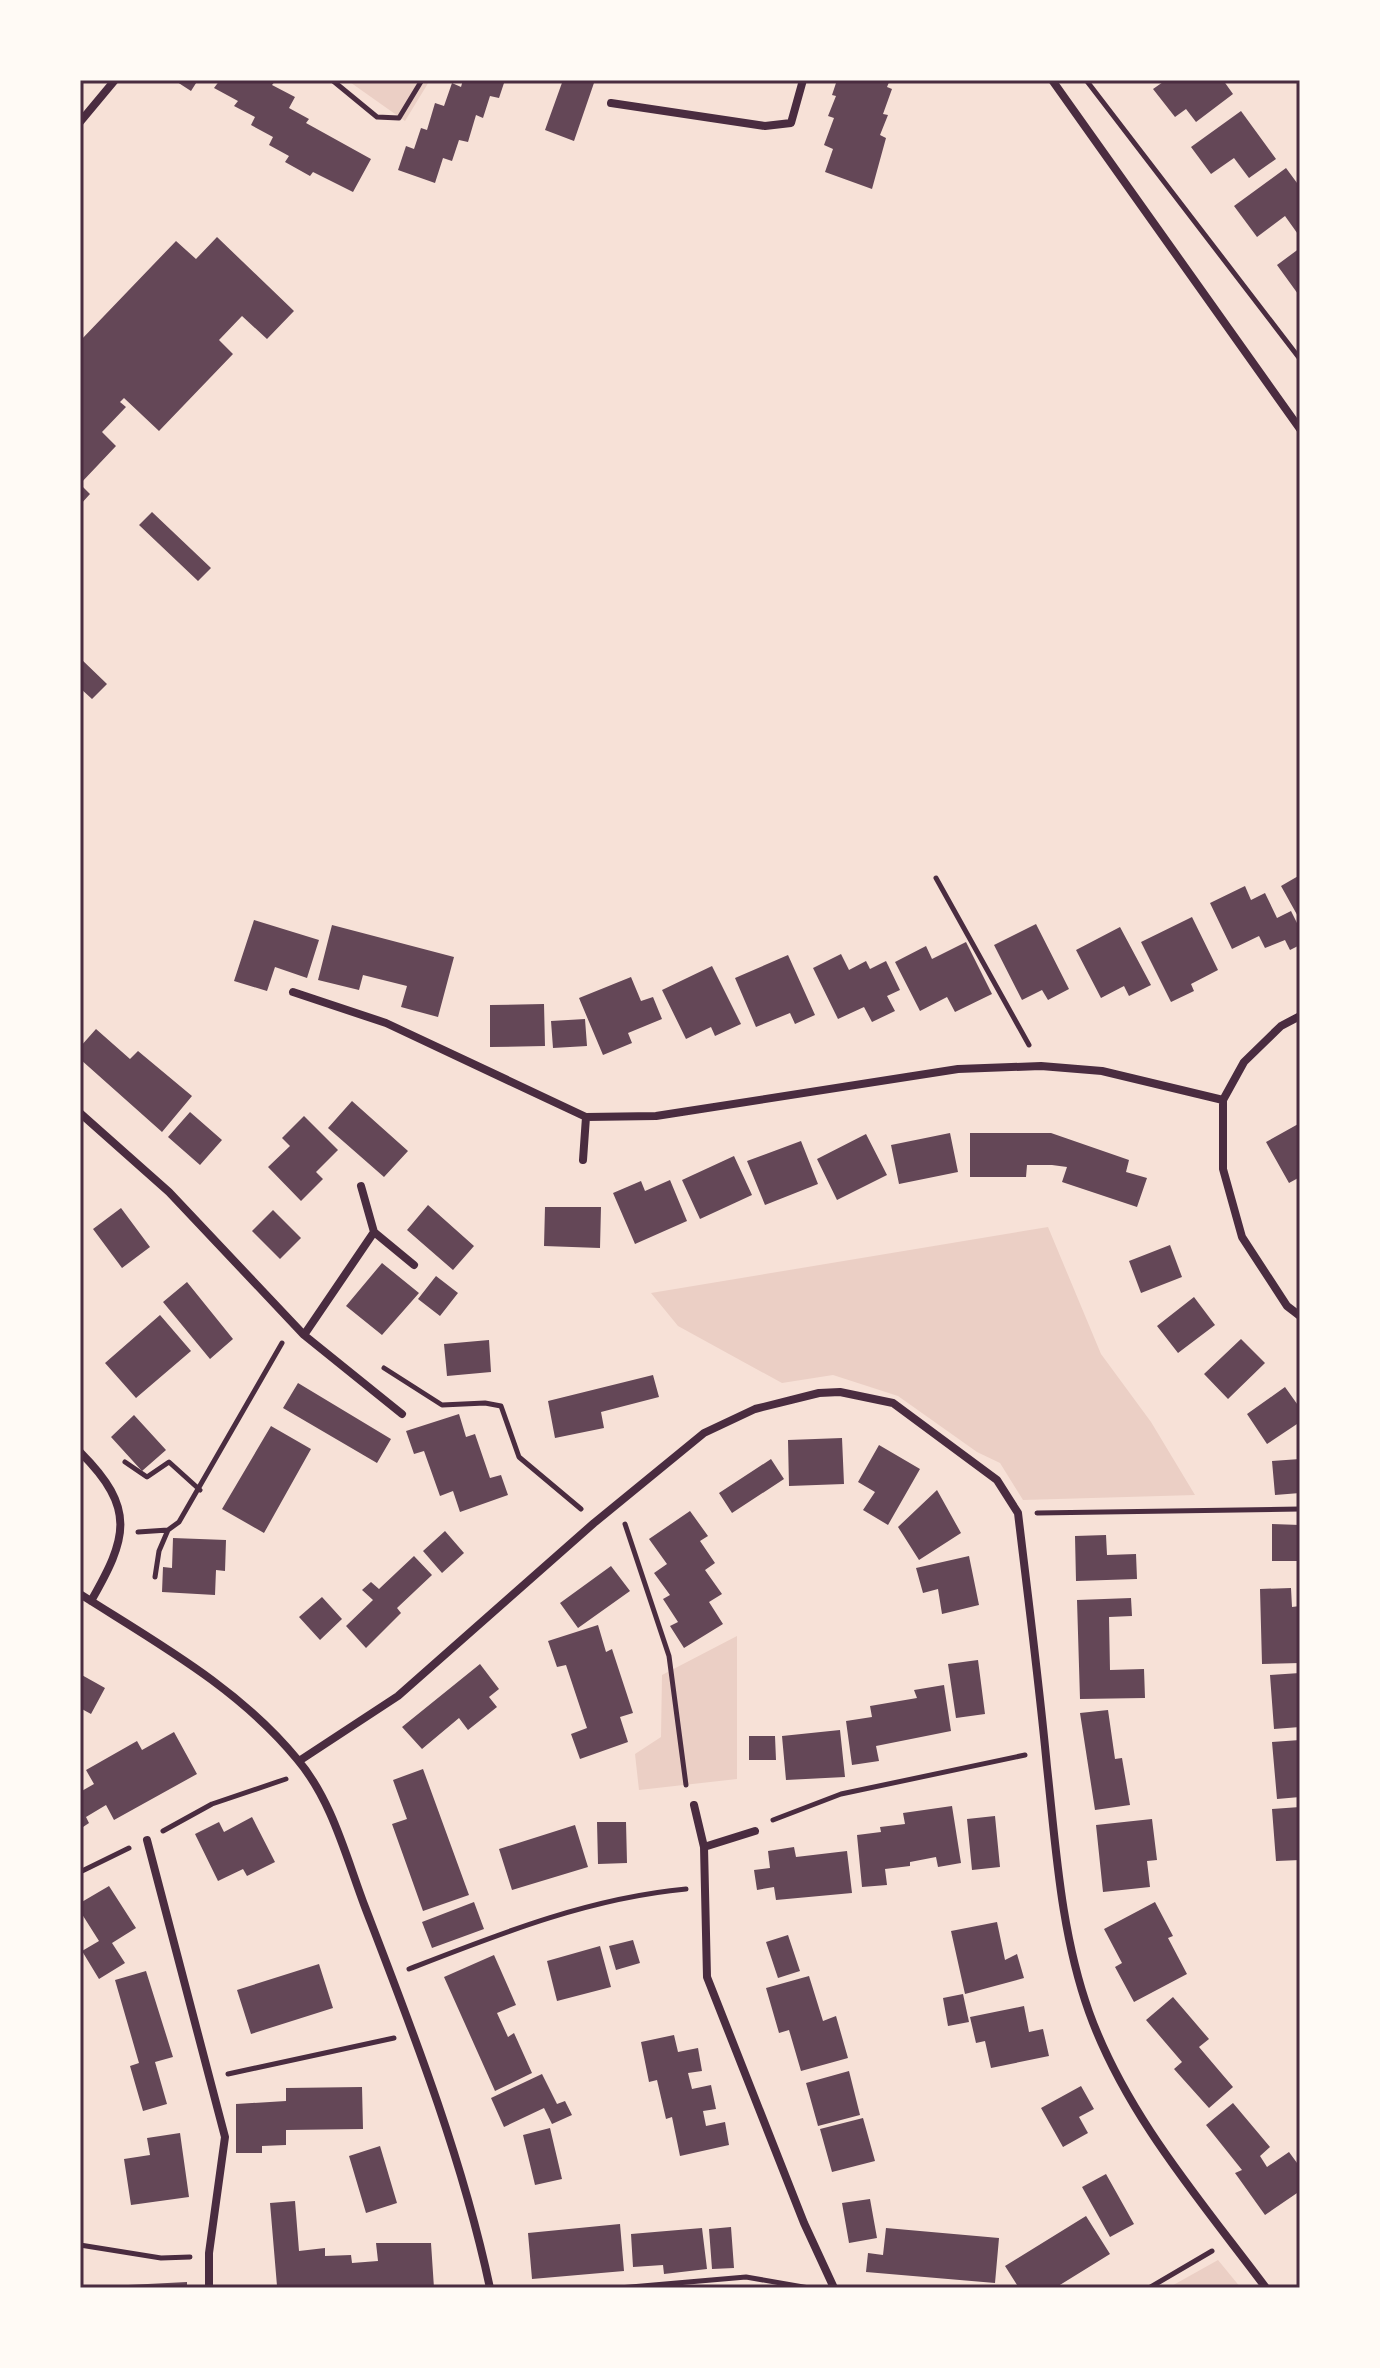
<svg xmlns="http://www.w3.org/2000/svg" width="1380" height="2368" viewBox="0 0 1380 2368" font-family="'Noto Serif',serif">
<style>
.green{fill:#ebcfc5}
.building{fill:#644757}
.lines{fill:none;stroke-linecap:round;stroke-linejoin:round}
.path{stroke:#4a2c40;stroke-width:5}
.minor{stroke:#4a2c40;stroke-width:8}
.neatline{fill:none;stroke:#4a2c40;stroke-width:3}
</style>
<rect width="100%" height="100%" fill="#f7e1d7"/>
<path class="green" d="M347 80H430L405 121Z
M1048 1227 1101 1354 1151 1422 1195 1495 1023 1500 1000 1463 977 1452 898 1396 833 1375 782 1383 678 1326 651 1293Z
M737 1636V1779L639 1790 635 1754 661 1737 662 1675Z
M1218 2260 1241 2288H1168Z"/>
<path class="building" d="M174 80H198L191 91Z
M220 80H276L272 85 295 97 289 108 309 119 306 123 371 159 353 192 313 172 310 176 285 162 289 156 269 145 273 137 251 125 255 117 234 106 238 101 214 88Z
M463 80H505L499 98 490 96 483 118 476 115 468 142 459 140 452 161 443 158 435 183 398 170 406 146 414 149 421 128 427 130 435 103 444 106 452 83 461 87Z
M563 80H595L574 141 545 130Z
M837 80H890L887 87 892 89 883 114 888 115 880 135 886 138 872 189 825 172 833 149 824 145 834 118 828 116 836 96 832 95Z
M1166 80H1223L1233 94 1196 122 1186 109 1175 117 1153 89Z
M1241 111 1276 159 1249 178 1234 158 1211 174 1191 147Z
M1286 168 1300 187V237L1285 216 1257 237 1234 206Z
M217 237 294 311 267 339 242 316 219 340 233 354 159 431 124 398 120 402 126 407 102 432 116 446 80 484 90 494 80 505V341L176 241 196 259Z
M1300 248V293L1298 294 1277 265Z
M152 512 211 568 198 581 139 525Z
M80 658 107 684 92 699 80 688Z
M1300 875V920L1281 886Z
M1245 886 1251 900 1265 893 1277 918 1291 911 1300 929V945L1290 950 1285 940 1265 948 1259 936 1232 949 1210 903Z
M1192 917 1218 970 1191 984 1194 991 1171 1002 1141 942Z
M254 920 319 940 307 978 275 967 267 991 234 981Z
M1036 924 1069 989 1048 1000 1042 990 1022 1000 994 945Z
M332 925 454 957 438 1017 401 1007 407 986 363 975 359 990 318 980Z
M1120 927 1151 985 1129 996 1124 986 1101 998 1076 950Z
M966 942 992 994 955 1012 947 997 920 1011 895 962 926 946 932 959Z
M841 954 849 970 866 961 870 969 886 961 900 990 887 996 895 1011 872 1022 864 1007 838 1019 813 968Z
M788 955 815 1015 795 1024 790 1013 756 1027 735 978Z
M712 966 741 1024 715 1036 711 1027 686 1039 662 990Z
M631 977 641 1001 653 997 662 1019 628 1033 632 1043 603 1055 579 998Z
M544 1004 545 1046 490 1047V1005Z
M585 1019 587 1046 553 1048 551 1021Z
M96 1029 130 1059 138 1051 192 1096 162 1132 80 1059V1047Z
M352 1101 408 1151 384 1177 328 1128Z
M190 1112 222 1140 200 1165 168 1137Z
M304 1116 338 1150 316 1172 323 1179 301 1201 268 1167 290 1146 282 1138Z
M1300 1123V1177L1289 1183 1266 1142Z
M950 1133 958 1172 899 1184 891 1145Z
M970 1133H1051L1129 1160 1126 1172 1147 1178 1137 1207 1062 1182 1067 1167 1052 1165H1027L1026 1177H970Z
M866 1134 887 1175 837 1200 817 1159Z
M801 1141 818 1184 765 1205 747 1161Z
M734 1156 752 1195 700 1219 682 1180Z
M670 1180 687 1221 635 1244 613 1193 641 1181 645 1191Z
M428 1205 474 1246 453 1270 407 1230Z
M545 1207H601L600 1248 544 1246Z
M121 1208 150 1247 122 1268 93 1229Z
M273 1210 301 1238 280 1259 252 1231Z
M1170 1245 1182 1277 1141 1293 1129 1261Z
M382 1263 419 1293 382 1335 346 1306Z
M436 1276 458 1293 440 1316 418 1299Z
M187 1282 233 1339 210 1359 163 1302Z
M1194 1297 1215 1325 1178 1353 1157 1326Z
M160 1315 191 1351 136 1398 105 1363Z
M1241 1339 1265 1363 1228 1399 1204 1374Z
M489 1340 491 1372 447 1376 444 1344Z
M653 1375 659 1397 601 1412 604 1428 555 1438 548 1401Z
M298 1383 391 1439 377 1463 283 1408Z
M1285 1387 1300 1408V1422L1267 1444 1247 1414Z
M459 1414 466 1437 475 1434 490 1478 501 1475 508 1495 460 1512 453 1491 440 1496 424 1451 414 1454 406 1431Z
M134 1415 166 1450 142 1471 111 1437Z
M271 1426 311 1449 264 1533 222 1509Z
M842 1438 844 1484 789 1486 788 1440Z
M879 1445 920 1469 888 1525 863 1510 875 1492 858 1482Z
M771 1459 784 1479 732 1513 719 1493Z
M1300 1459V1493L1275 1495 1272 1461Z
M937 1490 961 1533 919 1560 898 1527Z
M690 1511 708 1536 700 1541 715 1563 705 1570 722 1594 709 1602 723 1624 684 1648 670 1626 678 1622 663 1599 670 1595 654 1573 667 1564 649 1539Z
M1272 1524 1300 1525V1561H1272Z
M445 1531 464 1553 442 1573 423 1551Z
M1106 1535 1107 1555 1136 1554 1137 1579 1076 1581 1075 1536Z
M173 1538 226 1540 225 1571 216 1570 215 1595 162 1592 163 1567 172 1568Z
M414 1556 432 1575 397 1608 401 1613 366 1648 346 1626 373 1600 362 1590 371 1582 379 1589Z
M969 1556 979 1605 942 1614 938 1589 923 1593 916 1568Z
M611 1566 630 1591 578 1628 560 1603Z
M1291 1588 1292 1607 1300 1606V1663L1262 1664 1260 1589Z
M322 1597 342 1619 320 1640 299 1617Z
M1131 1598 1132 1616 1109 1617 1110 1670 1144 1669 1145 1698 1080 1699 1077 1600Z
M598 1625 606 1652 612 1649 633 1713 620 1717 628 1742 580 1759 571 1734 587 1728 566 1665 557 1667 548 1641Z
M978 1660 985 1714 956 1718 948 1664Z
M480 1664 499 1689 489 1697 497 1707 468 1730 459 1718 422 1749 402 1727Z
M1300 1673V1727L1274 1729 1270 1675Z
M80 1674 105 1688 91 1714 80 1708Z
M944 1685 951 1731 876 1746 879 1761 852 1765 846 1721 872 1717 870 1706 917 1698 914 1690Z
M1108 1710 1115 1759 1122 1758 1130 1805 1095 1810 1080 1713Z
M840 1730 845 1777 786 1780 782 1736Z
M174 1732 197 1774 114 1820 106 1805 86 1817 89 1823 80 1829V1792L94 1784 86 1770 137 1741 142 1750Z
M749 1736H775L776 1760H749Z
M1300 1740V1797L1277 1799 1272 1742Z
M423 1769 469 1895 423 1911 392 1824 407 1819 393 1780Z
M952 1806 961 1863 938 1867 936 1857 910 1862V1866L885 1869 887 1885 862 1887 857 1835 881 1832 880 1827 905 1824 903 1813Z
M1300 1807V1860L1276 1861 1272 1809Z
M995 1816 1000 1867 972 1870 967 1819Z
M252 1817 275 1862 247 1876 243 1869 218 1881 195 1834 219 1822 224 1832Z
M1152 1819 1157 1860 1147 1861 1150 1887 1103 1892 1096 1825Z
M597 1822H626L627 1863 598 1864Z
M575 1825 588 1867 512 1890 499 1849Z
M794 1847 796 1857 847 1851 852 1893 776 1900 774 1887 757 1890 754 1870 770 1868 768 1851Z
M109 1886 136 1928 112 1943 125 1963 99 1979 82 1951 99 1941 80 1911V1903Z
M474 1902 484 1929 432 1948 422 1922Z
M1155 1902 1173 1936 1168 1938 1187 1974 1134 2002 1115 1967 1122 1963 1104 1929Z
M997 1922 1005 1960 1017 1954 1024 1978 965 1994 951 1931Z
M788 1935 800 1971 778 1978 766 1942Z
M633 1940 640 1963 616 1970 609 1946Z
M600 1946 611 1987 557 2001 547 1961Z
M494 1955 516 2005 497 2013 508 2037 514 2033 532 2073 495 2091 444 1977Z
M319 1964 333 2008 251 2034 237 1990Z
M146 1971 173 2057 155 2062 167 2104 143 2111 130 2066 139 2063 115 1980Z
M809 1976 823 2021 836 2016 848 2058 801 2071 789 2030 779 2033 766 1988Z
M963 1994 969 2022 948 2026 943 1998Z
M1173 1997 1209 2039 1199 2047 1233 2087 1209 2108 1174 2069 1182 2062 1146 2020Z
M1024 2006 1029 2032 1043 2029 1049 2056 991 2068 985 2041 976 2043 970 2017Z
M674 2035 678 2052 698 2048 702 2071 688 2073 692 2089 711 2085 716 2109 703 2111 706 2126 725 2122 729 2145 680 2156 672 2117 666 2119 657 2080 649 2082 641 2042Z
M849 2071 860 2115 818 2126 806 2083Z
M542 2074 557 2104 565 2101 572 2115 552 2124 544 2108 504 2127 491 2098Z
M1081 2086 1094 2109 1079 2117 1088 2133 1063 2147 1041 2108Z
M362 2087 363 2129 286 2130V2145L262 2146V2153H236V2104L286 2101V2088Z
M1233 2103 1270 2147 1260 2156 1267 2167 1289 2152 1300 2167V2191L1265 2215 1235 2173 1242 2170 1206 2125Z
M863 2118 875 2161 832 2172 820 2129Z
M550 2128 562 2179 535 2185 523 2135Z
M180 2133 189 2197 131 2205 124 2159 150 2155 147 2138Z
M380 2146 397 2203 366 2213 349 2156Z
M1106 2174 1134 2224 1110 2237 1082 2187Z
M870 2199 877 2238 849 2243 842 2203Z
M295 2201 299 2251 325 2248V2256L351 2255 352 2263 378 2261 376 2243H431L434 2288 277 2286 270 2203Z
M1086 2216 1110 2254 1055 2288H1019L1005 2266Z
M620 2224 624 2271 532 2279 528 2233Z
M731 2227 734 2268 712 2269 709 2229Z
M702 2228 707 2269 664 2274 663 2265 633 2267 631 2234Z
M886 2228 999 2238 995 2283 866 2272 868 2253 883 2255Z
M187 2282V2288H128V2285Z"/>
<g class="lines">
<path class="path" d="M332 80 377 117 399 118 422 80
M1086 80 1300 359
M936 878 1029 1045
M384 1368 442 1405 485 1403 501 1406 519 1457 581 1509
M125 1462 147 1477 169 1462 200 1490
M1037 1513 1300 1509
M625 1524 669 1656 686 1785
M138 1532 168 1530 179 1522 282 1343
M155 1577 159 1551 168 1530
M773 1820 841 1794 1025 1755
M163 1831 212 1804 286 1779
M80 1872 129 1848
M409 1969C499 1934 589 1898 686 1889
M228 2074 394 2038
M80 2245 161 2258 190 2257
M619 2288 746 2277 809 2288
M1149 2288 1212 2251"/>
<path class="minor" d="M1052 80 1300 429
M611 103 765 126 791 123 803 80
M80 122 115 80
M293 992 386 1023 586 1117 656 1116 958 1069 1041 1066 1102 1071 1223 1100
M1300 1016 1281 1026 1244 1062 1223 1100V1169L1242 1237 1287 1306 1300 1316
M80 1113 169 1192 304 1335 374 1232 361 1186
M583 1160 586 1117
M374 1232 414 1265
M304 1335 402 1414
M80 1452C137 1509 127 1538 91 1601
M80 1594C157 1643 239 1688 297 1759 332 1800 346 1857 365 1907 413 2032 462 2157 490 2288
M299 1761 398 1696 594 1523 704 1433 755 1409 819 1393 840 1392 893 1403 997 1480 1018 1513C1028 1597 1039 1682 1047 1767 1056 1849 1061 1934 1089 2012 1126 2115 1201 2201 1266 2288
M694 1805 704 1847 707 1977 804 2223 834 2288
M147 1840 225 2137 209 2253V2288
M704 1847 755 1831"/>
</g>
<rect width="1380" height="2368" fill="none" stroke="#fffaf5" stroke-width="164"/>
<rect x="82" y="82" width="1216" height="2204" class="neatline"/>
</svg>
